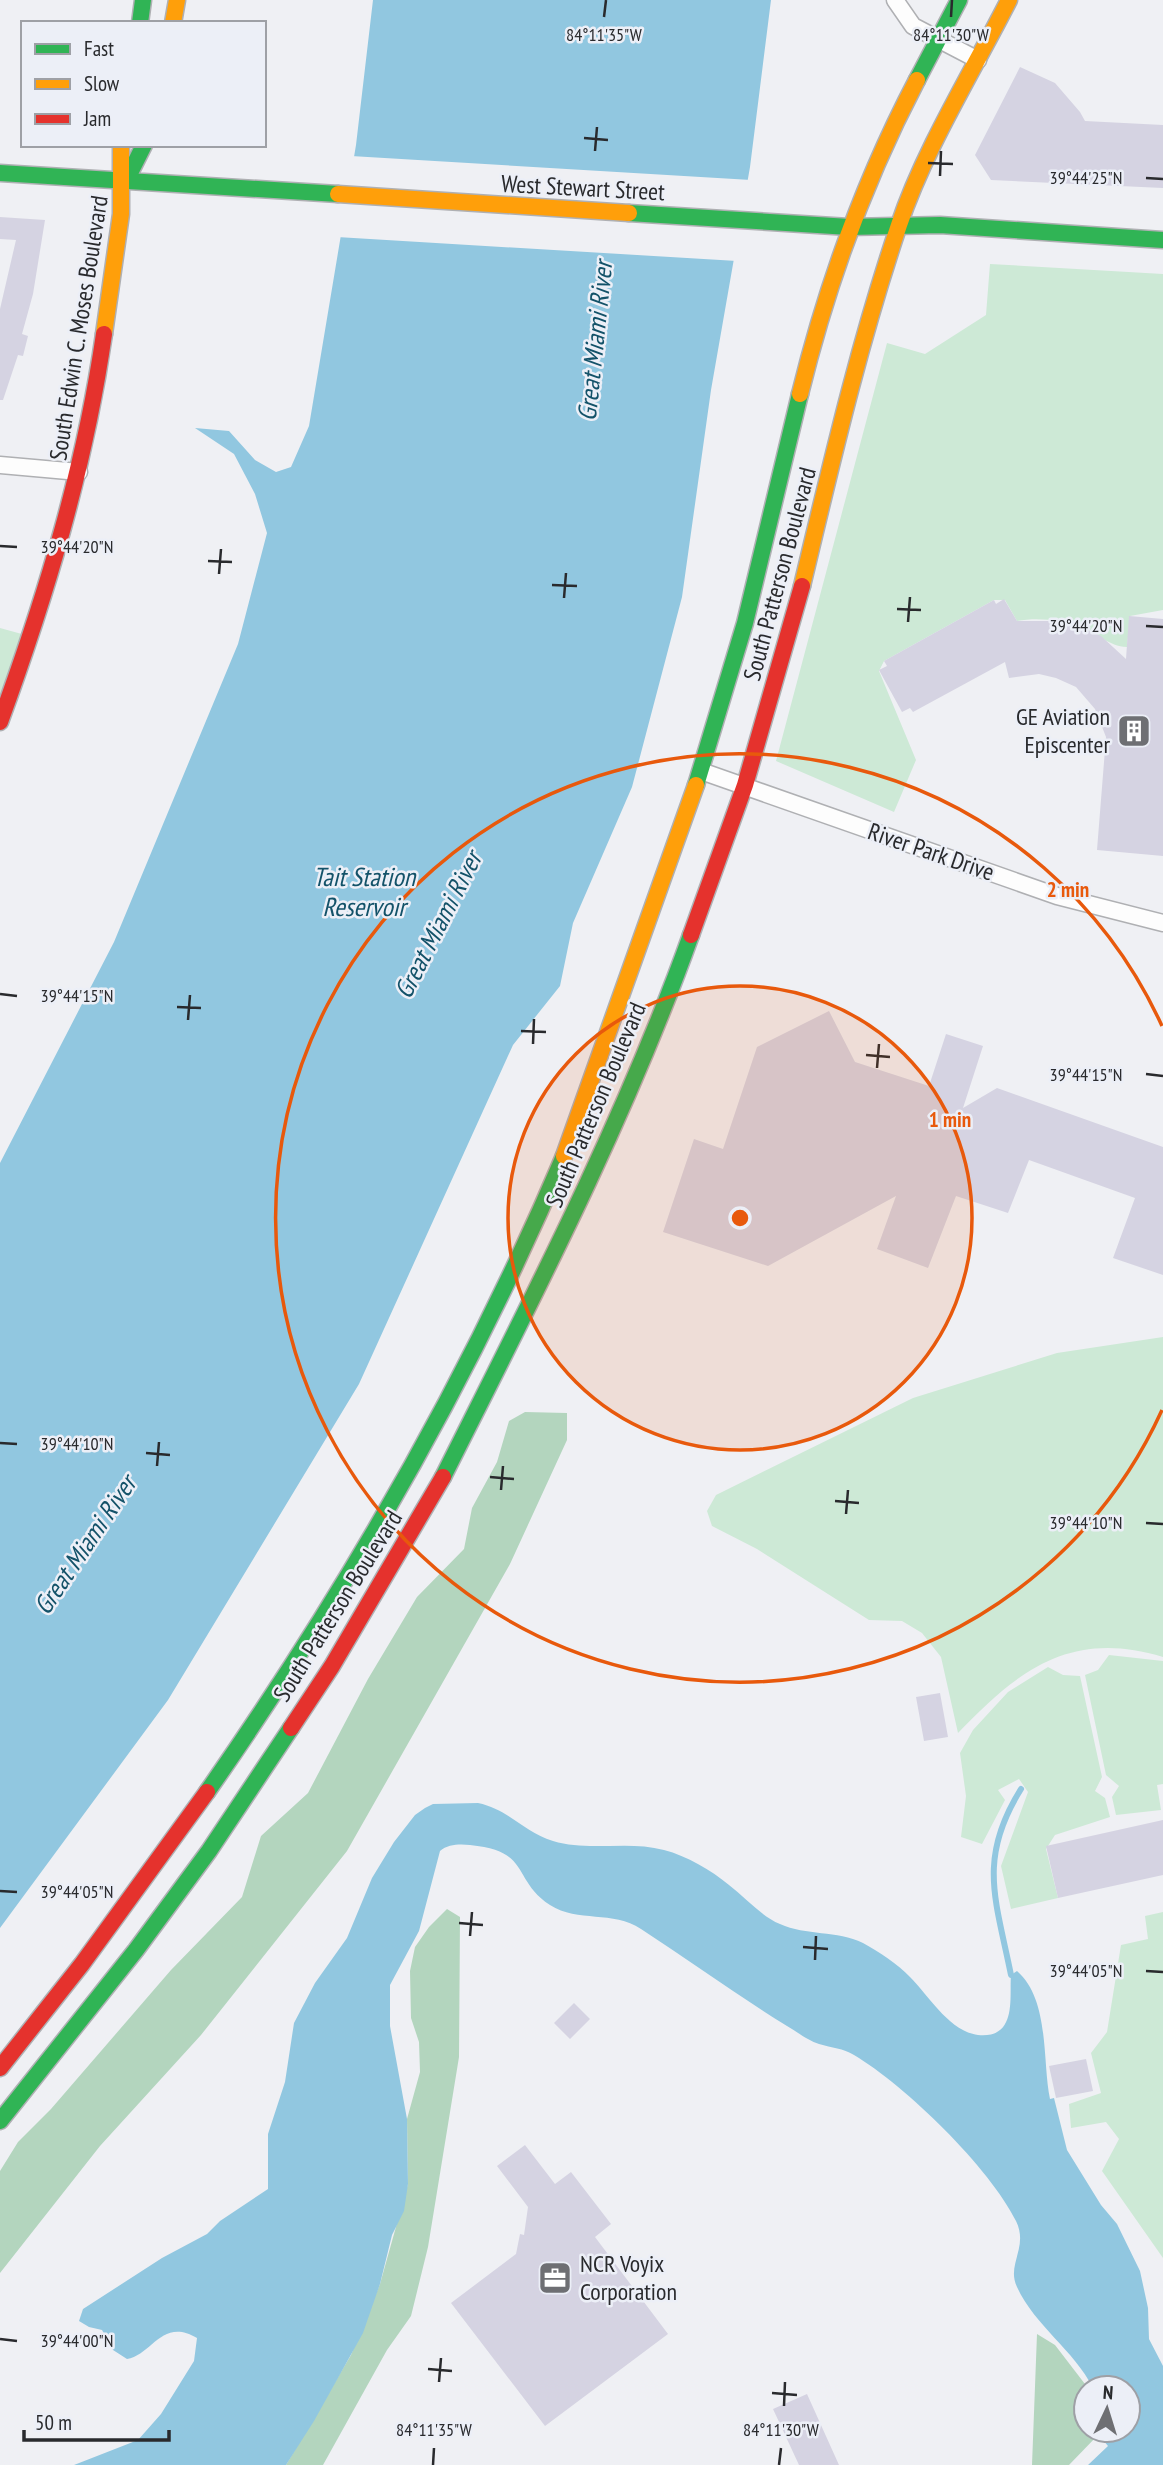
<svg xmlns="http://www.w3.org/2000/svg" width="1163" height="2465" viewBox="0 0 1163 2465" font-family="'PT Sans Narrow',sans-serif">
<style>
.green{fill:#cde9d6}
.forest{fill:#b3d5be}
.water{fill:#91c7e0}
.pier{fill:#eff0f4}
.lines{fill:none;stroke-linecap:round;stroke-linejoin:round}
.stream{stroke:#91c7e0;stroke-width:6}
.building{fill:#d5d3e2}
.street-casing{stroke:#afb0b3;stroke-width:19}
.fast-casing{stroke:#afb0b3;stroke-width:19}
.slow-casing{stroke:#afb0b3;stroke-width:19}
.jam-casing{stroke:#afb0b3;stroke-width:19}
.street{stroke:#fdfdfd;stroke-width:16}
.fast{stroke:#30b455;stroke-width:16}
.slow{stroke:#ff9f0a;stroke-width:16}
.jam{stroke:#e5322d;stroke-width:16}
.ticks{fill:none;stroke:#292a2d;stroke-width:2.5}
.ring{fill:none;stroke:#e8590c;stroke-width:3.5}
.labels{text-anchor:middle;stroke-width:5;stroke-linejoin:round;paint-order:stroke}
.street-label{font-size:24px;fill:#292a2d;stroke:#eceff7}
.poi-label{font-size:24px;fill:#292a2d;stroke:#eceff7;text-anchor:end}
.water-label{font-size:26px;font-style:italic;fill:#135269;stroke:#eceff7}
.ticks-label{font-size:18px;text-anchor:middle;fill:#292a2d;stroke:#eceff7;stroke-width:5;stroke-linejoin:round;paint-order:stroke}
.centre{fill:#e8590c;stroke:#eceff7;stroke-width:3.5}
.ring-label{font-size:21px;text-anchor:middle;font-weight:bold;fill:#e8590c;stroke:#eceff7;stroke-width:5;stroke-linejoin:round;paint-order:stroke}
</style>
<rect width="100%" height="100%" fill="#eff0f4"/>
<path class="green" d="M990 264 1163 274V610L1130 616 1127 647C1108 646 1099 634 1082 627 1063 620 1037 617 1017 621L1005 600H994L884 661 879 671 916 760 894 812 776 761 887 343 925 354 986 315Z
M0 628 29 636 0 722Z
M1163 1337V1657C1071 1629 1018 1670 958 1733L941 1657 922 1633 902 1621 869 1620 757 1549 712 1526 707 1511 716 1495 913 1398 1057 1353Z
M1109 1655 1163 1661V1784L1157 1785 1161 1810 1116 1815 1112 1797 1119 1786 1106 1775 1085 1675 1098 1670Z
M1048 1667 1063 1675 1080 1676 1102 1777 1095 1791 1105 1798 1110 1817 1055 1835 1046 1849 1058 1898 1011 1909 1001 1866 1028 1792 1019 1779 998 1790 1005 1800 982 1844 961 1837 966 1796 960 1753 973 1730 1008 1692Z
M1163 1912V2258L1102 2171 1119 2139 1106 2122 1071 2128 1069 2104 1101 2093 1091 2053 1107 2032 1121 1945 1148 1939 1145 1916Z"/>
<path class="forest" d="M525 1412 567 1413V1440L510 1564 347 1851 201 2035 100 2146 0 2273V2171L18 2142 51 2109 171 1970 242 1897 261 1836 308 1793 368 1679 417 1597 464 1549 472 1508 497 1462 509 1421Z
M447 1909 460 1917 459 2057 428 2247 411 2316 387 2350 323 2465H286L351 2355 380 2284 408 2184 407 2119 420 2072 419 2042 411 2018 410 1971 415 1947 429 1927Z
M1037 2334 1055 2345 1088 2388 1086 2430H1098V2435L1069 2465H1032Z"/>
<path class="water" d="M373 0H771L750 167 711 390 682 597 632 787 573 923 560 986 513 1045 359 1384 168 1700 0 1928V1163L114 942 238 644 267 533 255 494 234 454 195 428 229 431 255 460 276 472 291 467 309 426 356 145Z
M478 1803C508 1809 524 1832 553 1841 589 1852 628 1840 664 1850 687 1856 711 1870 729 1885 746 1898 761 1916 780 1924 806 1936 837 1930 863 1943 879 1952 898 1964 910 1977 929 1996 949 2031 978 2035 1018 2039 1009 1996 1011 1975L1017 1971C1050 2000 1042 2060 1050 2099L1054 2098 1067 2150 1101 2205 1117 2224 1140 2271 1148 2308 1149 2339 1163 2366V2465H1088L1108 2446 1102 2439 1103 2430H1128V2388H1093C1074 2350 1035 2326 1017 2287 1006 2264 1029 2248 1016 2221 990 2168 906 2086 854 2055 843 2048 832 2048 819 2044 809 2041 797 2032 787 2026 737 1995 690 1961 641 1929 613 1910 578 1923 550 1905 511 1879 532 1851 470 1845 460 1844 448 1844 440 1851L419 1931 390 1985V2026L407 2119 408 2184 404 2211 392 2235 380 2284 363 2333 314 2421 286 2465H74L138 2440 161 2414 194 2361 197 2338C162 2317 152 2355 127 2359L113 2350 102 2330 89 2327 79 2321 83 2309 162 2258 207 2234 220 2221 268 2189V2134L285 2082 294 2023 315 1983 347 1938 372 1878 394 1842 415 1815 425 1808 433 1804Z"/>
<path class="pier" d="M351 156 751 180 737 261 337 237Z"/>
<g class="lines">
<path class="stream" d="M1011 1975C996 1900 977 1859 1021 1789"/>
</g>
<path class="building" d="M1020 67 1055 83 1080 112 1085 121 1163 125V188L991 180 975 155Z
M0 217 45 220 33 294 22 334 28 336 23 356 18 355 3 400H0V309L16 240 0 239Z
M1004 599 1017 621H1054L1081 627 1101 636 1126 659 1129 616 1163 619V856L1097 850 1106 737 1095 709 1076 687 1056 678 1039 674 1009 678 1005 662 913 712 910 708 902 712 879 670 887 666 884 661 994 600 996 604Z
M829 1011 855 1062 929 1086 946 1034 983 1046 963 1108 997 1088 1163 1147V1275L1113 1258 1135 1198 1029 1160 1008 1213 956 1196 928 1268 877 1249 896 1196 768 1266 663 1232 694 1139 723 1149 757 1047Z
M940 1693 948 1737 924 1741 916 1697Z
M1163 1820V1875L1058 1898 1046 1846Z
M574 2003 590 2019 570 2039 554 2023Z
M1086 2059 1093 2091 1056 2098 1049 2066Z
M525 2145 555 2184 571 2172 611 2224 595 2237 668 2334 545 2426 451 2303 516 2254 520 2234 524 2235 528 2207 497 2166Z
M807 2394 839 2465H799L773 2409Z"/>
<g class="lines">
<defs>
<path id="street" d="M895 0 913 26 978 60
M0 465 79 472
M701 771 1057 896 1163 923"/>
<path id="fast" d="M140 23 143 0
M917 80 959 0
M0 173 338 194
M126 181 144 145
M629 213 849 227 940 225 1163 240
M696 785 745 623 800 394
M443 1477C532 1299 624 1122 691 935
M207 1792C346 1593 469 1380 564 1156
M0 2121 136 1950 209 1851 291 1728"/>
<path id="slow" d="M173 23 177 0
M338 194 629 213
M104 334 121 214V145
M800 394C827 284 864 181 917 80
M802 586C831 465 859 343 899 225 924 150 973 71 1009 0
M564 1156 696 785"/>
<path id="jam" d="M0 722C46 596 85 467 104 334
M691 935 745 785 802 586
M291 1728 332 1666 443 1477
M0 2068 82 1964 207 1792"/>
</defs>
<use href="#street" class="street-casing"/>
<use href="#fast" class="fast-casing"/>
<use href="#slow" class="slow-casing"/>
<use href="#jam" class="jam-casing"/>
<use href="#street" class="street"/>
<use href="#fast" class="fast"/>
<use href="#slow" class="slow"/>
<use href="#jam" class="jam"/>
</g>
<path class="ticks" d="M604 17 606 0M951 17 952 0M584 138 608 140M595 151 597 127M928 163 953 164M940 176 941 151M1146 178 1163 179M0 546 17 547M208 561 232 562M219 574 221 549M552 585 577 586M564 598 566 573M897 609 921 610M908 622 910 597M1146 626 1163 627M0 994 17 996M177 1007 201 1008M188 1020 190 995M521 1031 546 1032M533 1044 534 1019M866 1055 890 1057M877 1068 879 1044M1146 1074 1163 1076M0 1443 17 1444M146 1453 170 1455M157 1466 159 1442M490 1477 514 1479M501 1490 503 1466M835 1501 859 1503M846 1514 848 1490M1146 1523 1163 1524M0 1891 17 1892M459 1923 483 1925M470 1936 472 1912M803 1947 828 1949M815 1960 816 1936M1146 1971 1163 1972M0 2339 17 2341M428 2369 452 2371M439 2382 441 2358M772 2393 797 2395M784 2406 785 2382M433 2465 434 2448M779 2465 781 2448"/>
<circle cx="740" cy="1218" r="232" fill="#e8590c" fill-opacity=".12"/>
<g class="ring">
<circle cx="740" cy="1218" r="232"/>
<path d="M1162 1410A464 464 0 1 1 1162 1026"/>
</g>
<defs>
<symbol id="building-square" viewBox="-11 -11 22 22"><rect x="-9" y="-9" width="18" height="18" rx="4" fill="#6e6f73" stroke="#eceff7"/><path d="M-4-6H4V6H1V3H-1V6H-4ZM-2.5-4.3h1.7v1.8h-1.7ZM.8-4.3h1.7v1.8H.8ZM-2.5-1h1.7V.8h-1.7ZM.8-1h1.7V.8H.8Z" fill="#fff"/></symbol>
<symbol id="office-square" viewBox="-11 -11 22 22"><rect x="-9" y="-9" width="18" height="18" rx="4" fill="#6e6f73" stroke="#eceff7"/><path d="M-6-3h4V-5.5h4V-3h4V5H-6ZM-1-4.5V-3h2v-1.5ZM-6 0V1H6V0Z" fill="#fff"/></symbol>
</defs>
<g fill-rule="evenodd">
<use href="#building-square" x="1115" y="712" width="38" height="38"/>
<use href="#office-square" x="536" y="2259" width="38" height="38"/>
</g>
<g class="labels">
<g class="street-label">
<text transform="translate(583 188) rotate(3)" y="8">West Stewart Street</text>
<text transform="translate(79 328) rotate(-81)" y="8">South Edwin C. Moses Boulevard</text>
<text transform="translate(780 574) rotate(-75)" y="8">South Patterson Boulevard</text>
<text transform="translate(931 852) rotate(19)" y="8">River Park Drive</text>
<text transform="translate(596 1105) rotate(-67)" y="8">South Patterson Boulevard</text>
<text transform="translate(338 1606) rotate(-58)" y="8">South Patterson Boulevard</text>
</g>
<g class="poi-label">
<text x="1110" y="725">GE Aviation<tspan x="1110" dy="28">Episcenter</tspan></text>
<text x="580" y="2272" text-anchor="start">NCR Voyix<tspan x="580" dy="28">Corporation</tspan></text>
</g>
<g class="water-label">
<text transform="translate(595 341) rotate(-84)" y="9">Great Miami River</text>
<text x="364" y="886">Tait Station<tspan x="364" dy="30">Reservoir</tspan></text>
<text transform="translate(438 925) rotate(-63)" y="9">Great Miami River</text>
<text transform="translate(85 1545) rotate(-56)" y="9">Great Miami River</text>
</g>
</g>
<g class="ticks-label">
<text x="604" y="41">84°11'35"W</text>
<text x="951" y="41">84°11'30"W</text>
<text x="1086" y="184">39°44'25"N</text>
<text x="77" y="553">39°44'20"N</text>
<text x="1086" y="632">39°44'20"N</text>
<text x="77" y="1002">39°44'15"N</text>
<text x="1086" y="1081">39°44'15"N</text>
<text x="77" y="1450">39°44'10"N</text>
<text x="1086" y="1529">39°44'10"N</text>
<text x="77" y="1898">39°44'05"N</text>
<text x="1086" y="1977">39°44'05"N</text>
<text x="77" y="2347">39°44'00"N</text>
<text x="434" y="2436">84°11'35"W</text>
<text x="781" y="2436">84°11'30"W</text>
</g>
<circle cx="740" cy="1218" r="10" class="centre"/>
<g class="ring-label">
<text x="1068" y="897">2 min</text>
<text x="950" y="1127">1 min</text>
</g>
<rect x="21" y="21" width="245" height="126" fill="#eceff7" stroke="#9ea0a6" stroke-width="2"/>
<rect x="35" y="44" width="35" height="10" fill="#30b455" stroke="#9ea0a6" stroke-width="2"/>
<text x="84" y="56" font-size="21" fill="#292a2d">Fast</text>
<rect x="35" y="79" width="35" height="10" fill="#ff9f0a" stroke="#9ea0a6" stroke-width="2"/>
<text x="84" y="91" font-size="21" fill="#292a2d">Slow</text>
<rect x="35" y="114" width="35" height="10" fill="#e5322d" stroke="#9ea0a6" stroke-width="2"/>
<text x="84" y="126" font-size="21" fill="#292a2d">Jam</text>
<g transform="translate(1107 2409) rotate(4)"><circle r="33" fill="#eceff7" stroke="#9ea0a6" stroke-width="2"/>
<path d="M0-5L12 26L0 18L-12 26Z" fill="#6e6f73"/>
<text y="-10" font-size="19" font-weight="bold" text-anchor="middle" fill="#292a2d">N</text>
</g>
<path d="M24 2430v10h145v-10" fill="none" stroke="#292a2d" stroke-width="3.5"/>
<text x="35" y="2430" font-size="21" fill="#292a2d" stroke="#eceff7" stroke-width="5" paint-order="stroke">50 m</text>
</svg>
